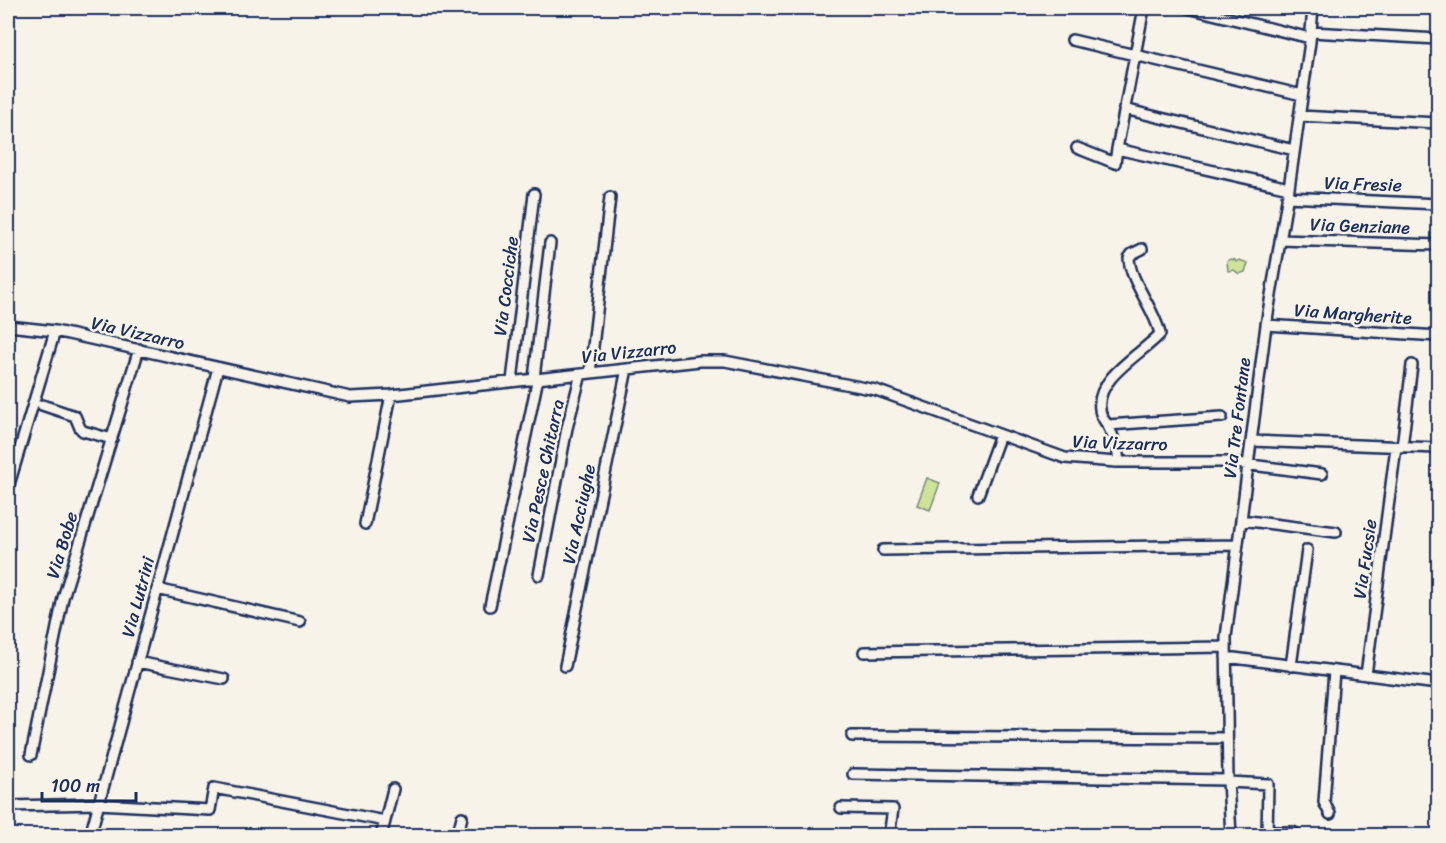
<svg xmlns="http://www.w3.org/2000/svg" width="1446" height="843" viewBox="0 0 1446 843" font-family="Sriracha,sans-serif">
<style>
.green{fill:#cfe398;stroke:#75897b;stroke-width:1.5}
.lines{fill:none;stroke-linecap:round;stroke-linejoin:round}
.minor-casing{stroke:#1b2f5e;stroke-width:14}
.minor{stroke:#f7f3e8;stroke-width:9}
.labels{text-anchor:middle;stroke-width:5;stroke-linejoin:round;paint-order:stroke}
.street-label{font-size:18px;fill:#1b2f5e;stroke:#f7f3e8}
</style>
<rect width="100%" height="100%" fill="#f7f3e8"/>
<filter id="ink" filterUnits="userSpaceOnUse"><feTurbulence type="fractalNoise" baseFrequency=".0167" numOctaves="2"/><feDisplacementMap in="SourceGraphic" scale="12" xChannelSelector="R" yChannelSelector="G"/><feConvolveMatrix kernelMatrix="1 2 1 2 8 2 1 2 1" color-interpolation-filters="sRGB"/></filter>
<g filter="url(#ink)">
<path class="green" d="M1230 259 1235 260 1236 262 1239 260 1248 263 1245 272 1239 274 1234 270 1228 271 1227 261Z
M927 478 940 483 930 510 917 505Z"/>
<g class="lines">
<defs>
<path id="minor" d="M1188 8 1310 38
M1311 32 1438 39
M1072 40 1302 95
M1124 109 1294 150
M1299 116 1438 123
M1077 148 1115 163 1117 149 1289 188
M1117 149 1144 8
M1287 197 1438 204
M1280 240 1438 245
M1266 325 1438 336
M8 326 55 331 350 397 391 395 700 361H725L876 390 1065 458 1116 462H1227L1322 474
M590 373 610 197
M534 378 550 243
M512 381 534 194
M42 405 75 416 80 428 83 431 112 439
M1108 425 1222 417
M1251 441 1438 448
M1402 447 1412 365
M1119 462C1118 450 1114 437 1108 426 1105 421 1100 416 1100 409 1095 378 1143 353 1160 334 1155 309 1130 282 1129 258L1132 254 1142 249
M8 488 55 331
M978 495 1000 435
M1241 520 1336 532
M365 524 391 395
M883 550 1237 545
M539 575 567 428 581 374
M157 589 300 622
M490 606 538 378
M864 652 1226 647
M1226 657 1438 684
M137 662 224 679
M565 666 627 369
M1291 666 1307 550
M1366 675 1396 447
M852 736 1227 738
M31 755 63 598 139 349
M853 774 1228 780
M1228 782 1268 784 1267 836
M8 806 98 804 210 810 214 788 385 821 381 836
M841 808 893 809 889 836
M1330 814 1324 802 1334 671
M385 821 393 789
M1267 832H1293L1297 836
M90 836 218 368
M457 836 462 817
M975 836H1053
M1231 836 1228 780 1226 637 1266 325 1289 188 1310 42 1313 8"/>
</defs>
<use href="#minor" class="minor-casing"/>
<use href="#minor" class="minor"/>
</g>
</g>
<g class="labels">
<g class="street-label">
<text transform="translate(1363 184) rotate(2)" y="6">Via Fresie</text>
<text transform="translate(1360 226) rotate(2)" y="6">Via Genziane</text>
<text transform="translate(506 286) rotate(-83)" y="6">Via Cocciche</text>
<text transform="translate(1353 314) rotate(4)" y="6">Via Margherite</text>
<text transform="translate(138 333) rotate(13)" y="6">Via Vizzarro</text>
<text transform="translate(629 352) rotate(-6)" y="6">Via Vizzarro</text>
<text transform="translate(1237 418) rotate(-83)" y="6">Via Tre Fontane</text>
<text transform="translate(1120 443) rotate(2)" y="6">Via Vizzarro</text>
<text transform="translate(543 471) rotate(-78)" y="6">Via Pesce Chitarra</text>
<text transform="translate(579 514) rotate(-78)" y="6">Via Acciughe</text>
<text transform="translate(62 545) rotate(-73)" y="6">Via Bobe</text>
<text transform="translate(1365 559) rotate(-82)" y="6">Via Fucsie</text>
<text transform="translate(138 597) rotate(-75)" y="6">Via Lutrini</text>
</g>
</g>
<rect width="1446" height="843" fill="none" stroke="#f7f3e8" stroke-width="30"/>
<rect x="15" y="15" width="1416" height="813" fill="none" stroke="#1b2f5e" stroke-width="2" filter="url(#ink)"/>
<path d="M42 792v9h94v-9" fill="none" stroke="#1b2f5e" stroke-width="3"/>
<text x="51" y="792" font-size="18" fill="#1b2f5e" stroke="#f7f3e8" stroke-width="4.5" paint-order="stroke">100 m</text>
</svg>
